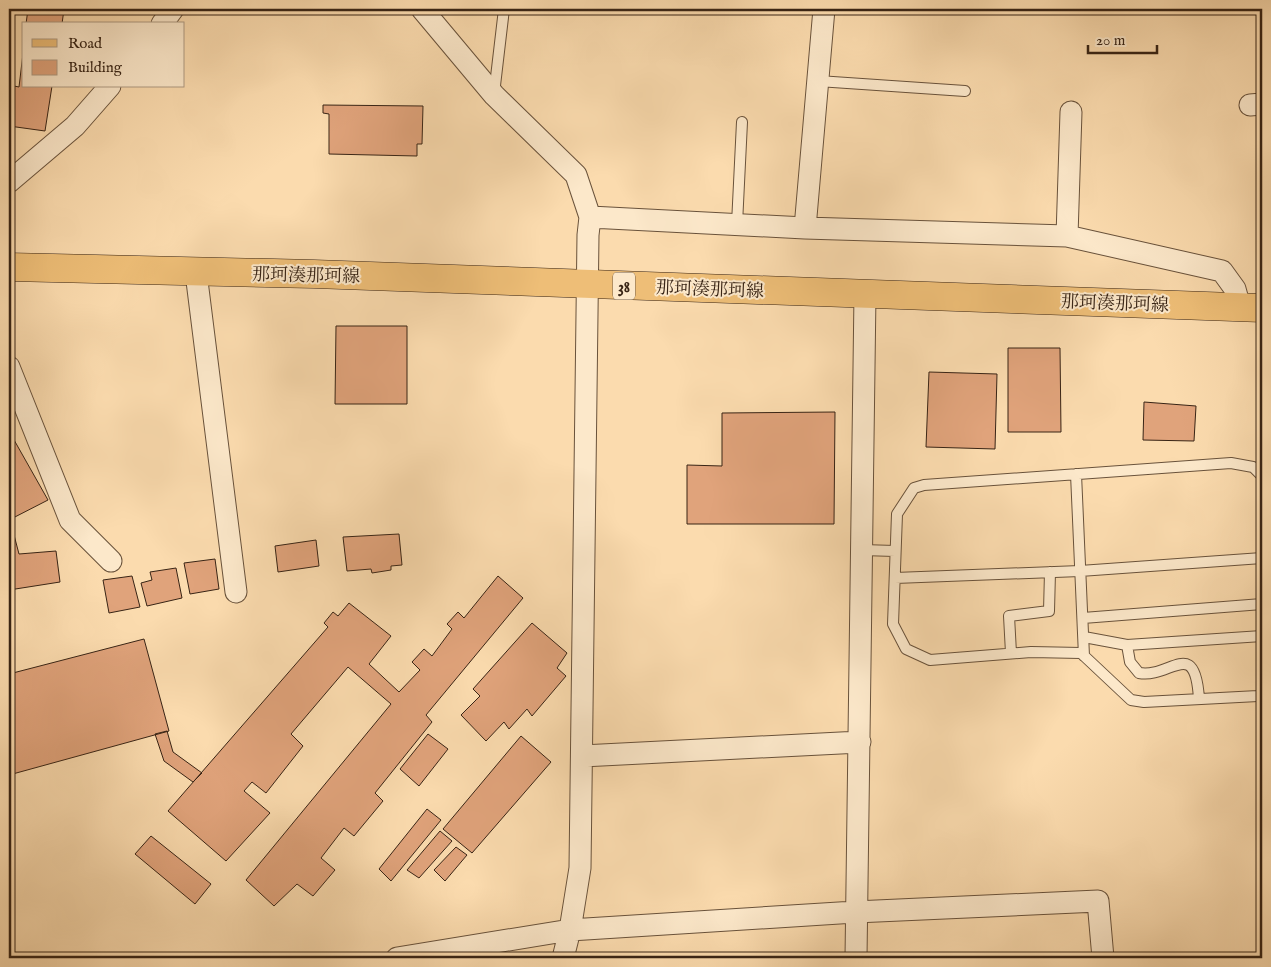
<svg xmlns="http://www.w3.org/2000/svg" width="1271" height="967" viewBox="0 0 1271 967" font-family="'IM FELL English','Noto Serif JP',serif">
<style>
.building{fill:#e0a37b;stroke:#382415}
.lines{fill:none;stroke-linecap:round;stroke-linejoin:round}
.service-casing{stroke:#69523b;stroke-width:12}
.minor-casing{stroke:#69523b;stroke-width:23}
.primary-casing{stroke:#382415;stroke-width:29}
.service{stroke:#fce8ca;stroke-width:10}
.minor{stroke:#fce8ca;stroke-width:21}
.primary{stroke:#eebe77;stroke-width:28}
.labels{text-anchor:middle;stroke-width:4;stroke-linejoin:round;paint-order:stroke}
.shield{fill:#fce8ca;stroke:#735f4b;stroke-width:1}
.shield-label{font-size:16px;font-weight:bold;fill:#382415}
.street-label{font-size:18px;fill:#382415;stroke:#fce8ca}
</style>
<rect width="100%" height="100%" fill="#fbdbae"/>
<filter id="stains"><feTurbulence type="fractalNoise" baseFrequency=".004" numOctaves="4"/><feColorMatrix values="0 0 0 0 .2 0 0 0 0 .09 0 0 0 0 .02 0 0 0 .5 -.17"/></filter>
<radialGradient id="worn" r=".72"><stop offset=".6" stop-color="#630" stop-opacity="0"/><stop offset="1" stop-color="#630" stop-opacity=".3"/></radialGradient>
<path class="building" d="M28 9H64L62 24H26Z
M24 45V86H52L45 131 9 126V85L19 87Z
M323 105 423 106 422 144H417V156L329 154V114L323 113Z
M336 326H407V404H335Z
M1008 348H1060L1061 432H1008Z
M929 372 997 374 995 449 926 447Z
M1144 402 1196 406 1194 441 1143 440Z
M835 412 834 524H687V465L722 466V413Z
M9 431 48 500 9 520Z
M399 534 402 565 391 566V570L372 573 371 569 347 571 343 537Z
M9 535H14L19 554 56 551 60 582 9 590Z
M316 540 319 566 278 572 275 546Z
M215 559 219 589 190 594 184 563Z
M176 568 182 598 147 606 141 583 152 580 150 572Z
M132 576 140 607 109 613 103 580Z
M498 576 523 598 426 715 432 722 375 793 383 801 354 836 344 828 321 858 335 870 313 896 297 884 274 906 246 880 391 704 348 667 291 734 303 746 266 793 252 782 244 791 270 813 226 861 168 811 328 627 324 623 333 612 338 616 349 603 391 636 369 664 399 692 420 670 412 662 424 649 432 656 452 629 447 624 458 612 464 618Z
M532 623 567 653 557 668 566 676 532 716 527 709 509 729 504 722 486 741 461 715 480 696 473 689Z
M144 639 169 731 9 775V674Z
M167 731 173 752 202 773 193 782 164 761 155 734Z
M428 734 448 749 419 786 400 769Z
M521 736 551 762 472 853 443 829Z
M427 809 441 820 391 881 379 869Z
M440 831 452 841 419 878 407 870Z
M151 836 211 884 195 904 135 854Z
M456 847 467 855 445 881 434 870Z"/>
<g class="lines">
<defs>
<path id="service" d="M818 81 965 91
M494 94 504 9
M737 224 742 122
M1076 474 1084 656
M1262 476 1253 467 1231 463 924 485 914 488 897 514 893 624 906 649 930 660 1031 652 1081 653 1131 700 1144 702 1258 696 1262 693
M862 550 895 551
M895 578 1080 571 1262 558
M1083 618 1262 604
M1084 637 1127 645 1130 662 1139 673C1170 679 1195 635 1199 699
M1127 645 1262 636
M1011 653 1009 616 1049 611 1050 572"/>
<path id="minor" d="M422 9 494 95 576 175 590 217 588 235 580 868 570 930 563 958
M162 24 173 9
M1250 105 1262 104
M9 182 75 126 110 86
M590 217 805 228 1067 236 1222 271 1235 289 1240 307
M805 228 824 9
M1067 236 1071 112
M196 273 236 592
M9 367 70 520 111 561
M582 756 860 742
M397 958 570 930 855 912 1098 901 1103 958
M856 958 865 294"/>
<path id="primary" d="M9 267 314 274 1262 308"/>
</defs>
<use href="#service" class="service-casing"/>
<use href="#minor" class="minor-casing"/>
<use href="#primary" class="primary-casing"/>
<use href="#service" class="service"/>
<use href="#minor" class="minor"/>
<use href="#primary" class="primary"/>
</g>
<g class="labels">
<rect class="shield" x="613" y="272.5" width="22" height="27" rx="4"/>
<g class="shield-label">
<text x="624" y="292">38</text>
</g>
<g class="street-label">
<text transform="translate(306 275) rotate(1)" y="6">那珂湊那珂線</text>
<text transform="translate(710 289) rotate(2)" y="6">那珂湊那珂線</text>
<text transform="translate(1115 303) rotate(2)" y="6">那珂湊那珂線</text>
</g>
</g>
<rect width="1271" height="967" fill="none" stroke="#fbdbae" stroke-width="30"/>
<rect x="10" y="10" width="1251" height="947" fill="none" stroke="#382415" stroke-width="2.5"/>
<rect x="15" y="15" width="1241" height="937" fill="none" stroke="#382415"/>
<rect x="22" y="22" width="162" height="65" fill="#fce8ca" stroke="#ae9a82"/>
<rect x="32" y="39" width="25" height="8" fill="#eebe77" stroke="#ae9a82"/>
<text x="68" y="48" font-size="15" fill="#382415">Road</text>
<rect x="32" y="60" width="25" height="15" fill="#e0a37b" stroke="#ae9a82"/>
<text x="68" y="72" font-size="15" fill="#382415">Building</text>
<path d="M1088 45v8h69v-8" fill="none" stroke="#382415" stroke-width="2.5"/>
<text x="1096" y="45" font-size="15" fill="#382415" stroke="#fce8ca" stroke-width="4" paint-order="stroke">20 m</text>
<rect width="100%" height="100%" filter="url(#stains)"/>
<rect width="100%" height="100%" fill="url(#worn)"/>
</svg>
